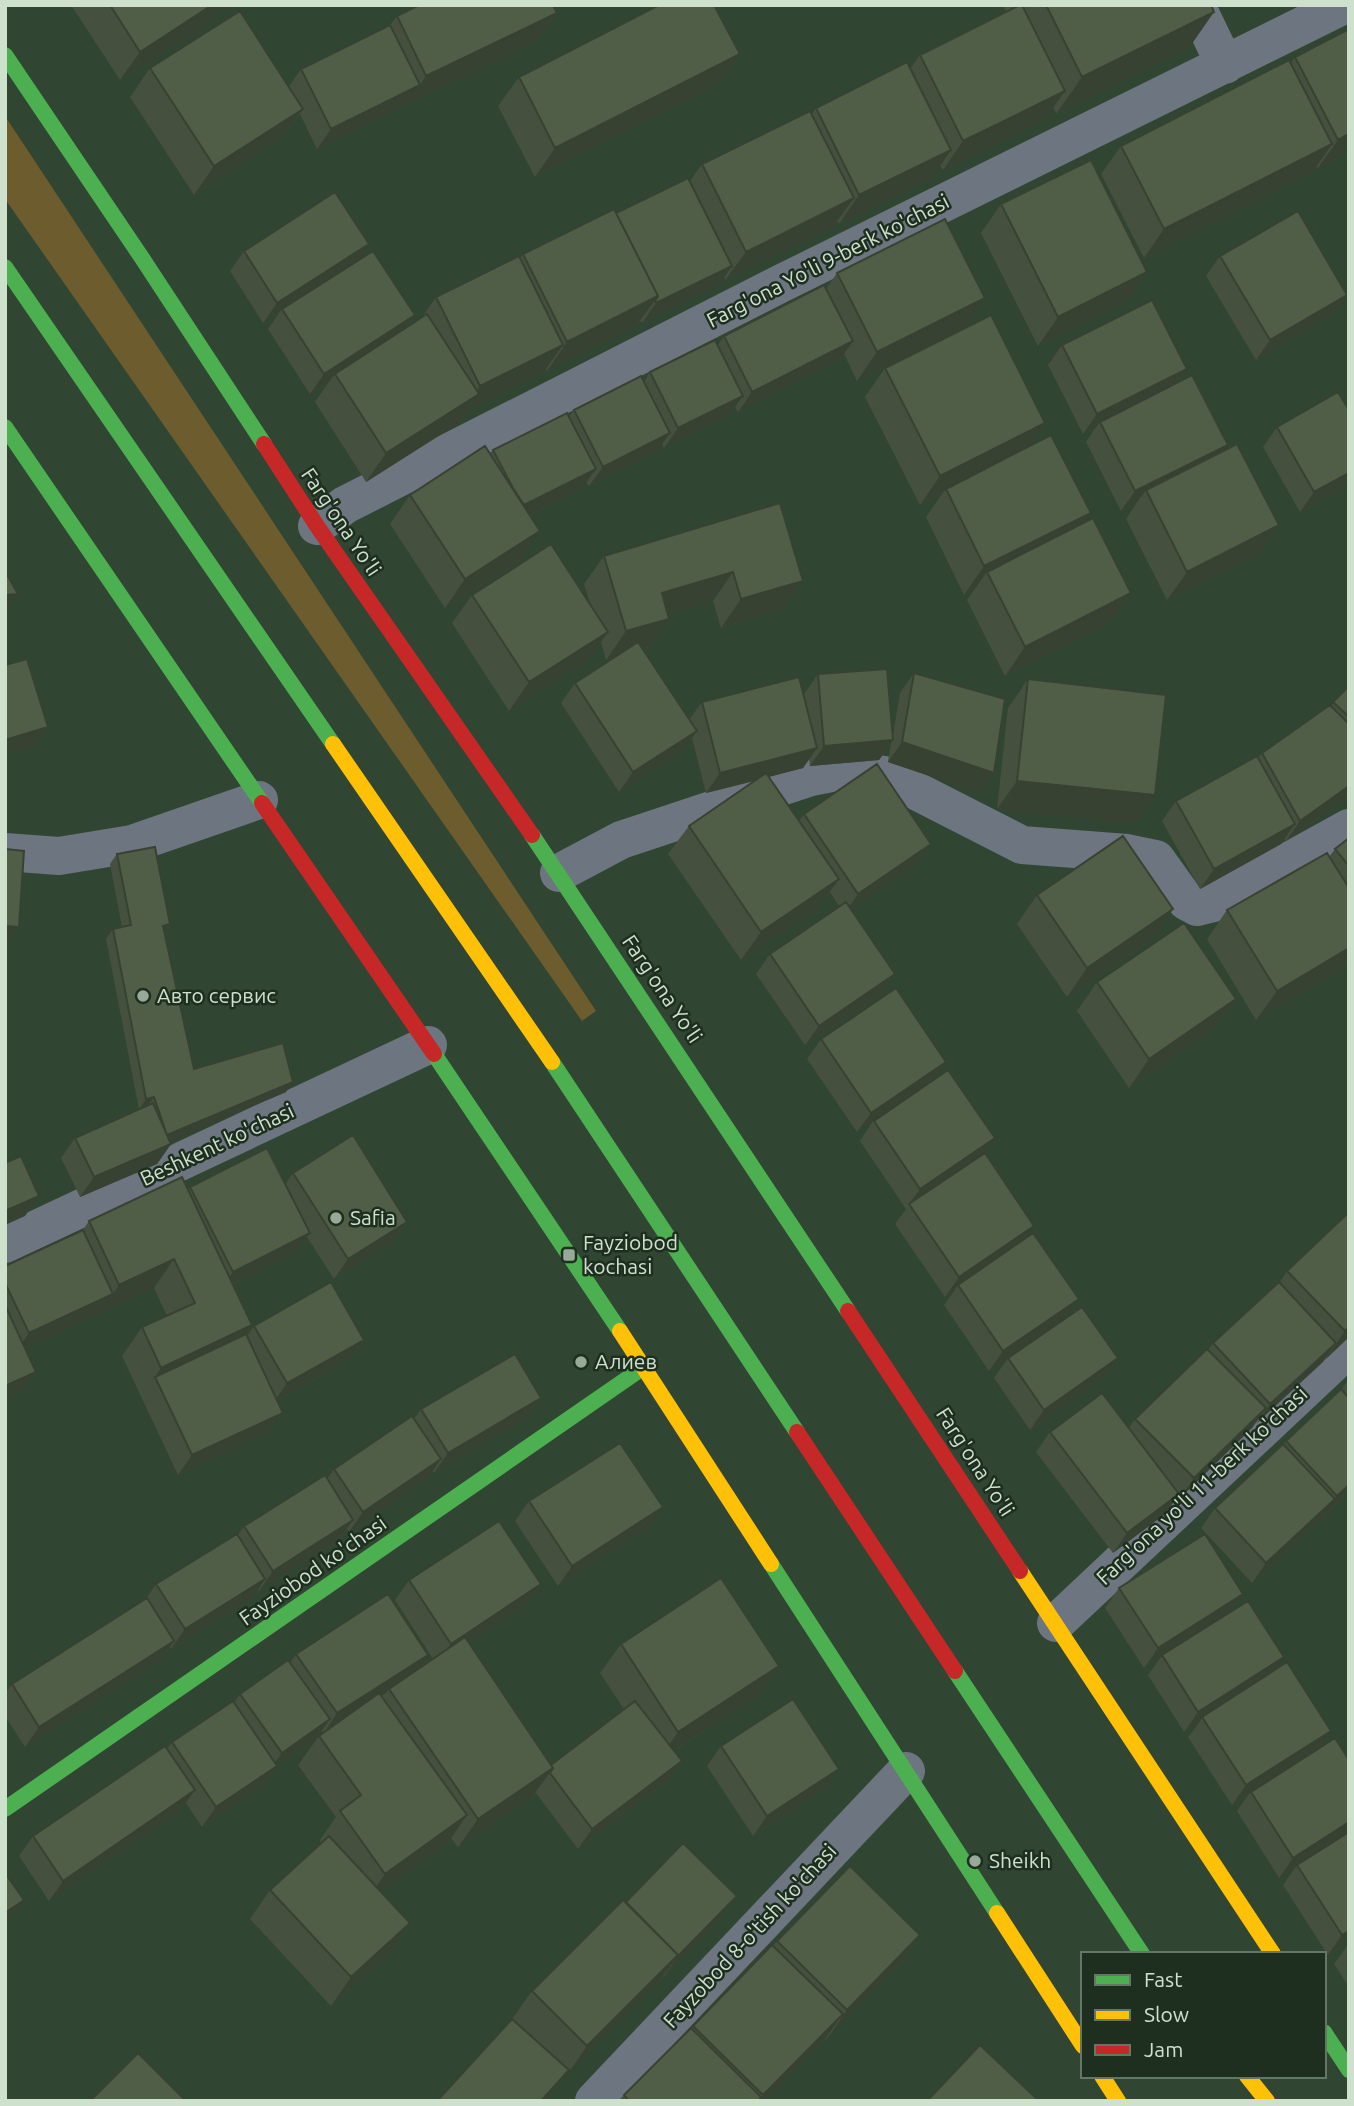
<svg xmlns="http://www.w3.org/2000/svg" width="1354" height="2106" viewBox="0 0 1354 2106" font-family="Ubuntu,sans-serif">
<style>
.green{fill:#6d5c2e}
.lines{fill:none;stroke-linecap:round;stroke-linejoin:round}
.street{stroke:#6c7580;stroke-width:38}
.fast{stroke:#4caf50;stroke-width:16}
.slow{stroke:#ffc107;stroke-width:16}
.jam{stroke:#c62828;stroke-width:16}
.wall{fill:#45513e}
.shaded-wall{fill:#384232}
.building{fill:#505e48;stroke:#384232;stroke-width:2}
.poi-dot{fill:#96aa97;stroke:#1e2e1f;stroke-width:2.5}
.labels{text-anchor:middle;stroke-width:5;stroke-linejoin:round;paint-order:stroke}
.street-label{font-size:21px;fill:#cde1cd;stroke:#1e2e1f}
.poi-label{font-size:21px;fill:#cde1cd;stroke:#1e2e1f;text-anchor:start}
</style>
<rect width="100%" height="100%" fill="#314533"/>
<path class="green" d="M5 116 596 1011 582 1021 5 199Z"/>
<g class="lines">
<path class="street" d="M1196 5 1225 65
M317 526 345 505 782 283 1344 5
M5 852 59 856 132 844 259 800
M559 873 621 840 811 777 847 770 885 775 1022 845 1127 853 1156 859 1186 901 1197 907 1213 903 1349 828
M5 1244 428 1045
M1056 1623 1349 1348
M594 2101 906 1771"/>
<path class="fast" d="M5 55 142 258 264 444
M5 267 333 744
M5 427 262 803
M532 835 848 1311
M434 1054 620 1331
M552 1062 797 1432
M771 1564 997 1913
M955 1671 1142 1954
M5 1809 644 1367
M1324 2032 1349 2070"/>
<path class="slow" d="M333 744 552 1062
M620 1331 771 1564
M1020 1571 1273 1954
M997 1913 1083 2046
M1102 2076 1118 2101
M1247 2076 1267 2101"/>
<path class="jam" d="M264 444 317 526 532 835
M262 803 434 1054
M848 1311 1020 1571
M797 1432 955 1671"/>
</g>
<path class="wall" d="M71 5H221L209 23 120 80Z
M1002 5H1211L1189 48 1056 114 1053 107 1044 120 943 170 940 165 931 179 839 224 838 221 833 227 725 280 724 277 718 286 642 323 641 321 637 325 547 371 546 369 543 373 468 411 459 423 366 482 315 402 329 382 310 394 268 329 279 313 263 323 230 271 244 251 357 261 415 315 407 327 422 317 436 297 520 258 523 254 690 181 702 164 812 114 816 108 910 69 920 55 1006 12Z
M557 13 536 42 317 149 300 114 283 137 194 195 130 97 150 68 289 86 301 69 390 25 397 16Z
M740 54 720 83 535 177 498 106 519 77Z
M1295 57 1349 152 1317 169 1316 166 1312 173 1144 258 1101 174 1121 146 1291 63Z
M1001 204 1147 272 1127 301 1038 346 981 233Z
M1220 256 1333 315 1256 360 1206 276Z
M837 273 985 298 965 327 857 381 844 354 839 361 738 412 735 407 729 416 664 448 662 444 656 453 589 486 586 482 582 488 530 515 520 560 445 608 390 524 410 495 490 454 493 450 569 417 574 410 644 382 650 372 718 345 724 336 826 289Z
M1062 345 1187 369 1177 383 1224 451 1279 525 1259 554 1167 600 1126 519 1136 504 1121 511 1086 442 1096 427 1083 434 1048 365Z
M885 368 1045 423 1028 447 1091 513 1083 523 1111 622 1005 676 967 600 974 590 964 595 926 517 942 494 920 505 865 397Z
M1277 427 1349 485 1300 512 1263 447Z
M604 556 803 581 783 609 721 628 713 601 668 614 649 647 643 649 689 720 702 702 805 700 804 694 818 674 893 735 900 693 914 673 980 793 888 762 891 743 879 760 810 766 809 759 803 768 769 777 799 821 804 814 917 864 851 909 895 974 881 994 805 1045 756 974 770 954 839 906 830 892 818 908 741 960 668 854 689 826 755 781 706 793 692 738 683 751 619 792 561 703 575 683 613 658 606 660 601 642 588 660 509 711 452 623 472 595 590 603 584 584Z
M1028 679 1135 824 997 809 1008 708Z
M1349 686V796L1286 841 1285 839 1281 844 1200 889 1162 821 1176 801 1258 758 1262 753 1331 706Z
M1349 838V965L1256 1020 1207 939 1227 910 1329 857 1335 849Z
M117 854 165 932 194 1069 286 1092 170 1141 171 1144 157 1164 80 1197 61 1158 75 1138 139 1109 106 939 113 929 122 927 110 864Z
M1037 895 1153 938 1067 997 1017 924Z
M1097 982 1236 999 1216 1028 1129 1088 1077 1011Z
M821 1039 946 1062 932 1081 983 1155 1026 1237 1065 1318 989 1371 944 1305 954 1291 945 1297 895 1224 906 1209 860 1141 873 1121 857 1132 807 1059Z
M293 1173 407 1222 393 1242 334 1279 307 1237 296 1253 233 1285 252 1325 246 1334 247 1336 254 1326 364 1340 350 1359 277 1401 269 1432 178 1475 122 1356 142 1327 167 1316 154 1288 25 1348 22 1392 5 1399V1266L83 1230 89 1221 188 1190 190 1187 285 1185Z
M1349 1212V1337L1255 1423 1252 1428 1180 1498 1178 1496 1165 1514 1113 1553 1036 1452 1050 1432 1129 1428 1135 1419 1208 1350 1213 1343 1280 1282 1287 1271Z
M1008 1358H1118L1104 1378 1030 1430 994 1378Z
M1349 1379V1492L1252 1583 1201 1528 1215 1508 1341 1390Z
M421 1409 527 1418 434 1473 433 1471 427 1479 349 1532 347 1529 339 1540 259 1591 258 1590 252 1599 171 1649 170 1647 160 1661 25 1747 5 1716V1694L12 1684 146 1599 156 1584 238 1535 244 1526 327 1479 334 1469 414 1419Z
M529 1501 649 1527 558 1586 515 1521Z
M409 1580 541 1584 527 1604 468 1643 551 1765 624 1709 600 1673 621 1644 779 1666 759 1695 674 1751 682 1761 668 1781 578 1849 536 1793 533 1796 458 1847 451 1838 447 1844 381 1891 410 1923 390 1952 331 2006 250 1919 270 1890 321 1843 320 1840 336 1817 298 1765 319 1736 323 1733 322 1731 316 1739 277 1766 263 1786 202 1827 186 1803 181 1810 49 1901 19 1856 33 1836 167 1749 172 1742 234 1703 240 1694 290 1663 296 1654 419 1669 433 1659 395 1600Z
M1119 1588 1243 1594 1230 1612 1274 1671 1319 1748 1349 1942 1328 1955 1283 1885 1295 1868 1279 1878 1237 1811 1249 1794 1232 1805 1188 1737 1199 1723 1184 1732 1148 1675 1161 1657 1144 1668 1105 1608Z
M721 1746 825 1789 753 1836 707 1766Z
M737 1896 723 1916 664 1976 658 1983 566 2074 555 2090 545 2101H437L512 2019 532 1991 626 1902Z
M920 1935 900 1964 765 2101H618L773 1946 777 1941Z
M1349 1943V1987L1334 1964Z"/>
<path class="shaded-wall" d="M212 5H221L209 23 120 80 140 52Z
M1214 12 1189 48 1056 114 1082 77Z
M557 13 536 42 317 149 331 129 420 85 426 76Z
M740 54 720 83 535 177 555 148Z
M1065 91 1044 120 943 170 963 141Z
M303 109 283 137 194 195 214 166Z
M1349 134V152L1317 169 1338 140Z
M1332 144 1312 173 1144 258 1164 229Z
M951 150 931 179 839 224 859 195Z
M854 198 833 227 725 280 746 252Z
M369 244 355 264 282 309 279 313 263 323 277 303Z
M732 266 718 286 642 323 656 303Z
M1147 272 1127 301 1038 346 1058 317Z
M1347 295 1333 315 1256 360 1270 340Z
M658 296 637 325 547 371 567 342Z
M985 298 965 327 857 381 877 352Z
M415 315 401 335 335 374 329 382 310 394 324 374Z
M853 341 839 361 738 412 752 392Z
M563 345 543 373 468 411 459 423 366 482 386 453 470 400 480 386Z
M1187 369 1173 389 1100 422 1096 427 1083 434 1097 414Z
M743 396 729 416 664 448 678 428Z
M1045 423 1025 452 946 489 942 494 920 505 940 476Z
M670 433 656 453 589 486 603 467Z
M1228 445 1214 465 1146 490 1136 504 1121 511 1135 491Z
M596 469 582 488 508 526 522 506Z
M1349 473V485L1300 512 1314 492Z
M1091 513 1071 541 987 572 974 590 964 595 984 566Z
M1279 525 1259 554 1167 600 1187 572Z
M540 531 520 560 445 608 465 579Z
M733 572 713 601 642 622 662 593Z
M803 581 783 609 721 628 741 599Z
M1131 593 1111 622 1005 676 1025 647Z
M18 594 5 612V595Z
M669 619 649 647 606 660 626 631Z
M608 632 588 660 509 711 529 682Z
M48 727 34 747 5 755V740Z
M697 731 683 751 619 792 633 772Z
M893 740 879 760 810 766 824 746Z
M902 742 994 773 980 793 888 762Z
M817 748 803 768 706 793 720 773Z
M1017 781 1155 795 1135 824 997 809Z
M1349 786V796L1286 841 1300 821Z
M1295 824 1281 844 1200 889 1214 869Z
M931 844 917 864 844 914 858 894Z
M839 879 818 908 741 960 761 932Z
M1173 909 1153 938 1067 997 1087 968Z
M170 924 163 934V926Z
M5 926 19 927 5 946Z
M1349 948V965L1256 1020 1277 991Z
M895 974 881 994 805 1045 819 1026Z
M1236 999 1216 1028 1129 1088 1149 1059Z
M946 1062 932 1082 857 1132 871 1113Z
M293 1082 286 1092 160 1146 167 1135Z
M154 1097 147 1107 139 1110 146 1099Z
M995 1138 981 1158 909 1204 920 1189Z
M171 1144 157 1164 80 1197 94 1177Z
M39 1196 25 1216 5 1225V1211Z
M407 1222 393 1242 334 1279 348 1259Z
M1034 1226 1021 1246 958 1285 954 1291 945 1297 959 1277Z
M310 1233 296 1253 219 1292 233 1272Z
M174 1259 154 1288 15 1353 29 1333 113 1294 119 1285Z
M1079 1299 1065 1318 989 1371 1003 1351Z
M252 1325 232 1354 155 1377 141 1397 161 1368Z
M1349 1327V1337L1325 1360 1345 1331Z
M364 1340 350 1359 273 1403 287 1383Z
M1336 1343 1323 1362 1256 1424 1270 1404Z
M1118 1358 1104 1378 1030 1430 1044 1410Z
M36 1372 22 1392 5 1399V1386Z
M541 1398 527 1418 434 1473 448 1453Z
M1266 1408 1252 1428 1180 1498 1194 1478Z
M283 1413 269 1432 178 1475 192 1455Z
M441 1459 427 1479 349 1532 363 1512Z
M1349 1485V1492L1323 1516 1337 1496Z
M1179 1494 1165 1514 1113 1553 1127 1533Z
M1335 1499 1321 1519 1252 1583 1266 1563Z
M663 1507 649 1527 558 1586 572 1566Z
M353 1520 339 1540 259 1591 273 1571Z
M265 1579 252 1599 171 1649 185 1629Z
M541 1584 527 1604 437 1664 451 1644Z
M1243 1594 1229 1614 1144 1668 1158 1648Z
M174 1641 160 1661 25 1747 39 1727Z
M428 1655 414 1675 389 1689 386 1693 324 1733 337 1713Z
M1284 1657 1270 1677 1202 1717 1199 1723 1184 1732 1198 1712Z
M779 1666 759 1695 658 1761 678 1732Z
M330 1719 316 1739 277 1766 263 1786 202 1827 216 1807 268 1772 282 1753Z
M1331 1731 1317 1751 1251 1792 1249 1794 1232 1805 1246 1785Z
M682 1761 668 1781 578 1849 592 1829Z
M553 1768 533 1796 458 1847 478 1819Z
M839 1769 825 1789 753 1836 767 1816Z
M195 1790 181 1810 49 1901 63 1881Z
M467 1815 447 1844 365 1903 385 1874Z
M1349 1822V1833L1297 1865 1295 1868 1279 1878 1293 1858Z
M737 1896 723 1916 664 1976 678 1956Z
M24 1900 10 1919 5 1923V1913Z
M410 1923 390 1952 331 2006 351 1977Z
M1349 1931V1942L1328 1955 1342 1935Z
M920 1935 900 1964 827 2039 847 2010Z
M678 1955 658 1983 567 2075 587 2046Z
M843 2014 823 2042 765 2101H758Z
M569 2070 555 2090 545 2101H541Z"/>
<path class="building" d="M110 5H212L140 52Z
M419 5H553L557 13 426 76 397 16Z
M659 5H714L740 54 555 148 519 77Z
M1020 5H1022L1065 91 963 141 920 55Z
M1046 5H1211L1214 12 1082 77Z
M240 11 303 109 214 166 150 68Z
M390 25 420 85 331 129 301 69Z
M1349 29V134L1338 140 1295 57Z
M1289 60 1332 144 1164 229 1121 146Z
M907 62 951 150 859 195 816 108Z
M810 111 854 198 746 252 702 164Z
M1091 160 1147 272 1058 317 1001 204Z
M688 178 732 266 656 303 655 301 658 296 616 213Z
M335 192 369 244 277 303 244 251Z
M614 209 658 296 567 342 523 254Z
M1298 211 1347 295 1270 340 1220 256Z
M945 219 985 298 877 352 837 273Z
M373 251 415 315 324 374 282 309Z
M519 256 563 345 480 386 436 297Z
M824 285 853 341 752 392 724 336Z
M1152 300 1187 369 1097 414 1062 345Z
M427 314 479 394 386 453 335 374Z
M991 315 1045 423 940 476 885 368Z
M715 340 743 396 678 428 650 372Z
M1192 375 1228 445 1135 491 1100 422Z
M641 376 670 433 603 467 574 410Z
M1338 392 1349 410V473L1314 492 1277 427Z
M567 413 596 469 524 505 513 488 493 450Z
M1051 435 1091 513 984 566 946 489Z
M1237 444 1279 525 1187 572 1146 490Z
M485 446 540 531 465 579 410 495Z
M780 503 803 581 741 599 733 572 662 593 669 619 626 631 604 556Z
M1093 518 1131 593 1025 647 987 572Z
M551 544 608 632 529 682 472 595Z
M5 571 18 594 5 595Z
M638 642 697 731 633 772 575 683Z
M27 659 48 727 5 740V665Z
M887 669 893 740 824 746 818 674Z
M914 673 1005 699 994 773 902 742Z
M799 677 817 748 720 773 702 702Z
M1028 679 1166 695 1155 795 1017 781Z
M1349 686V717L1333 702Z
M1330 705 1349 724V786L1300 821 1262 753Z
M1257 756 1295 824 1214 869 1176 801Z
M877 764 931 844 858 894 804 814Z
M766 773 839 879 761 932 689 826Z
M1123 836 1173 909 1087 968 1037 895Z
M1349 838V866L1335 849Z
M155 847 170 924 163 926 194 1069 283 1043 293 1082 167 1135 154 1097 146 1099 113 929 131 925 117 854Z
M5 849 24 851 19 927 5 926Z
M1327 853 1349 888V948L1277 991 1227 910Z
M846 902 895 974 819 1026 770 954Z
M1184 923 1236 999 1149 1059 1097 982Z
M896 988 946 1062 871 1113 821 1039Z
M948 1070 995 1138 920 1189 874 1121Z
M153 1103 171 1144 94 1177 75 1138Z
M353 1135 407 1222 348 1259 293 1173Z
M267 1148 310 1233 233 1272 190 1187Z
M985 1153 1034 1226 959 1277 909 1204Z
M21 1156 39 1196 5 1211V1163Z
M182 1177 252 1325 161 1368 142 1327 195 1303 174 1259 119 1285 89 1221Z
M1349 1212V1327L1345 1331 1287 1271Z
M83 1230 113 1294 29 1333 5 1283V1266Z
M1033 1233 1079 1299 1003 1351 958 1285Z
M331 1282 364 1340 287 1383 254 1326Z
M1279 1282 1336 1343 1270 1404 1213 1343Z
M5 1305 36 1372 5 1386Z
M1082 1307 1118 1358 1044 1410 1008 1358Z
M246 1334 283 1413 192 1455 155 1377Z
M1207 1349 1266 1408 1194 1478 1135 1419Z
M515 1354 541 1398 448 1453 421 1409Z
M1341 1389 1349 1398V1485L1337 1496 1286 1441Z
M1102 1393 1179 1494 1127 1533 1050 1432Z
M412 1416 441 1459 363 1512 334 1469Z
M620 1443 663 1507 572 1566 529 1501Z
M1283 1444 1335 1499 1266 1563 1215 1508Z
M325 1475 353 1520 273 1571 244 1526Z
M499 1521 541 1584 451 1644 409 1580Z
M237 1534 265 1579 185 1629 156 1584Z
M1205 1534 1243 1594 1158 1648 1119 1588Z
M721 1578 779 1666 678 1732 621 1644Z
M388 1594 428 1655 337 1713 296 1654Z
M147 1598 174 1641 39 1727 12 1684Z
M1248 1601 1284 1657 1198 1712 1162 1655Z
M465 1637 553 1768 478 1819 389 1689Z
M288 1660 330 1719 282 1753 240 1694Z
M1287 1662 1331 1731 1246 1785 1202 1717Z
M379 1693 467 1815 385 1874 340 1811 361 1795 319 1736Z
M793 1699 839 1769 767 1816 721 1746Z
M233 1701 277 1766 216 1807 172 1742Z
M635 1701 682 1761 592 1829 550 1773 553 1768 551 1765Z
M1335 1738 1349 1760V1822L1293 1858 1251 1792Z
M165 1746 195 1790 63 1881 33 1836Z
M1349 1832V1931L1342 1935 1297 1865Z
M329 1836 410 1923 351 1977 270 1890Z
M683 1843 737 1896 678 1956H677L678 1955 626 1902Z
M850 1866 920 1935 847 2010 777 1941Z
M5 1873 24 1900 5 1913Z
M623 1900 678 1955 587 2046 532 1991Z
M772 1945 843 2014 763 2095 693 2026Z
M512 2019 569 2070 541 2101H437Z
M691 2028 761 2097 758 2101H629L624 2095Z
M980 2045 1039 2101H927Z
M138 2053 186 2101H90Z"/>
<g class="poi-dot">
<circle cx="143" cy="996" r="7"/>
<circle cx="336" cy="1218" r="7"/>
<rect x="562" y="1248" width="14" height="14" rx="3.5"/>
<circle cx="581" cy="1362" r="7"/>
<circle cx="975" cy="1861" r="7"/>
</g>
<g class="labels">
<g class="street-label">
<text transform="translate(828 261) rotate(-27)" y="7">Farg'ona Yo'li 9-berk ko'chasi</text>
<text transform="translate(341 522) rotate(56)" y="7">Farg'ona Yo'li</text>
<text transform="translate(662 989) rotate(56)" y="7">Farg'ona Yo'li</text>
<text transform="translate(217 1145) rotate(-25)" y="7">Beshkent ko'chasi</text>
<text transform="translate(975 1462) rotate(57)" y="7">Farg'ona Yo'li</text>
<text transform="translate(1202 1486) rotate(-43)" y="7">Farg'ona yo'li 11-berk ko'chasi</text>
<text transform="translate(313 1571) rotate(-35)" y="7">Fayziobod ko'chasi</text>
<text transform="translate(750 1936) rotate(-47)" y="7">Fayzobod 8-o'tish ko'chasi</text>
</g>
<g class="poi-label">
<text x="157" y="1003">Авто сервис</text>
<text x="350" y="1225">Safia</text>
<text x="583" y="1250">Fayziobod<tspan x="583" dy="24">kochasi</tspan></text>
<text x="595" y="1369">Алиев</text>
<text x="989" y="1868">Sheikh</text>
</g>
</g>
<rect width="1354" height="2106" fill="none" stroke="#cde1cd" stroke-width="14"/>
<rect x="1081" y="1952" width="245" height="126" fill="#1e2e1f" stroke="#647665" stroke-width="2"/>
<rect x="1095" y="1975" width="35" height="10" fill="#4caf50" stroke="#647665" stroke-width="2"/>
<text x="1144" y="1987" font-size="21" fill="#cde1cd">Fast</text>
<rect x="1095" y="2010" width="35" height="10" fill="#ffc107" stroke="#647665" stroke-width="2"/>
<text x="1144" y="2022" font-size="21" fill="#cde1cd">Slow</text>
<rect x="1095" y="2045" width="35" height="10" fill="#c62828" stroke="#647665" stroke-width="2"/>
<text x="1144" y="2057" font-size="21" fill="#cde1cd">Jam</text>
</svg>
